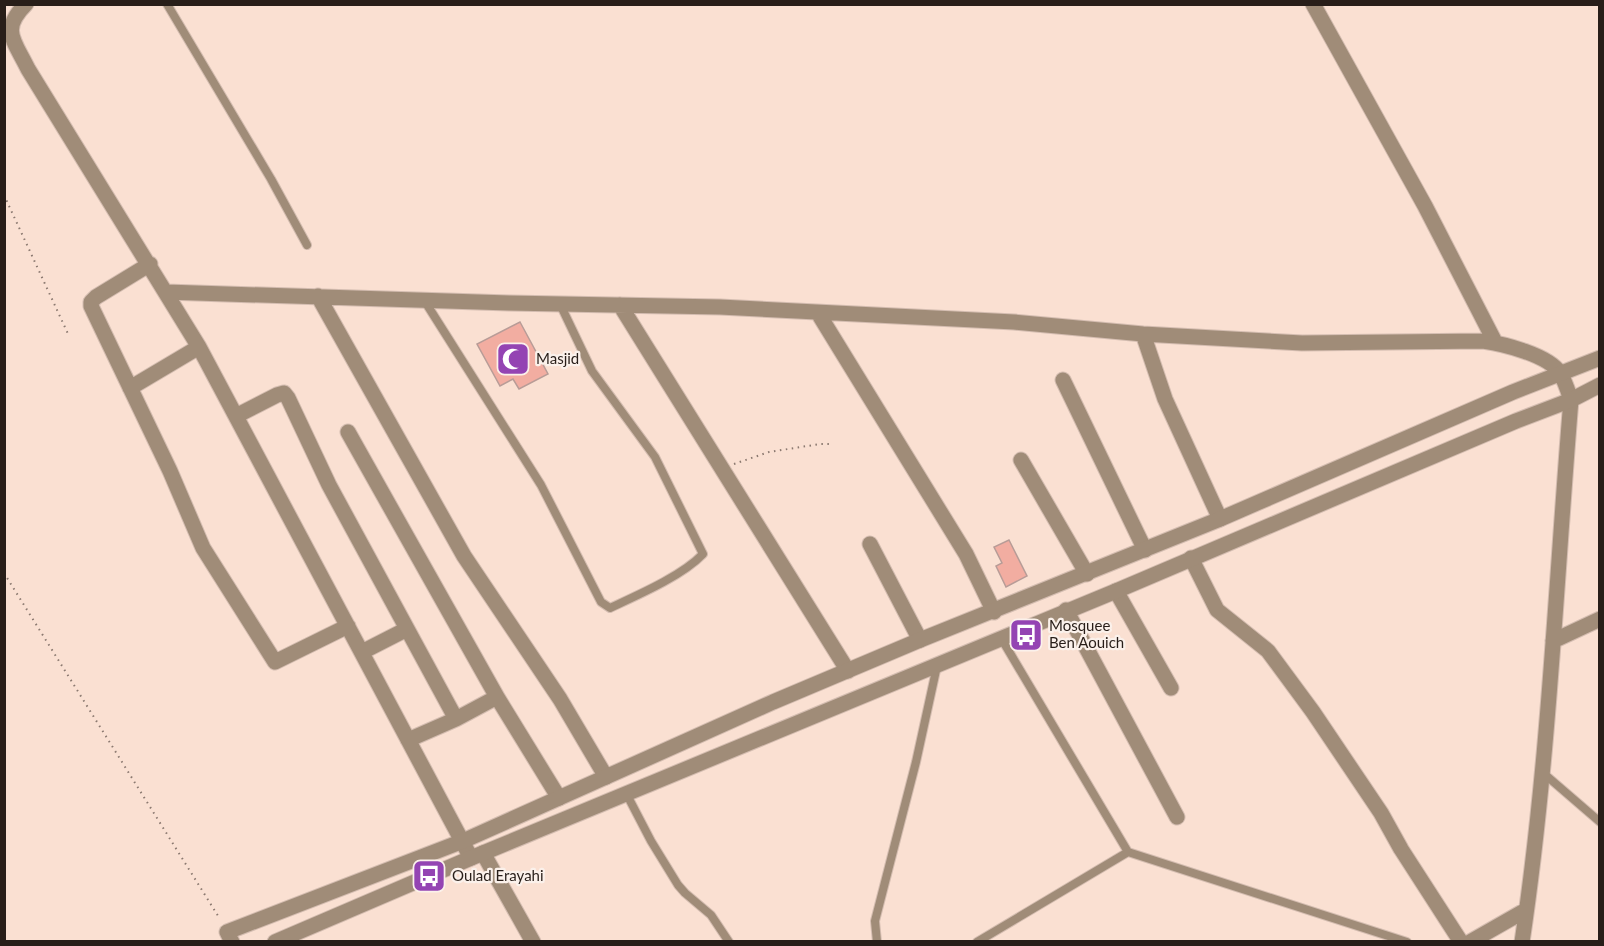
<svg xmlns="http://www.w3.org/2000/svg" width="1604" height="946" viewBox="0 0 1604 946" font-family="Lato,sans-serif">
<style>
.building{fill:#f2ada1;stroke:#b89c97;stroke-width:1.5}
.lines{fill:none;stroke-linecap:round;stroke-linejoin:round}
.service-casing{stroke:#d4bdb1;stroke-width:10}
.minor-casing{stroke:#d4bdb1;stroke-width:17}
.tertiary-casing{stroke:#d4bdb1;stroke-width:17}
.path{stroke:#8b7970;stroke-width:2;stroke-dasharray:1.5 4.5;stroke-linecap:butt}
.service{stroke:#a08c78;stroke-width:8}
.minor{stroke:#a08c78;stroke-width:15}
.tertiary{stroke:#a08c78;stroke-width:15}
.labels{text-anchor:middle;stroke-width:4.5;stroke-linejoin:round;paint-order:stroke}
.poi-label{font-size:15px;fill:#281e19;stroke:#fbf1eb;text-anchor:start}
</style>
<rect width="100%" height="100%" fill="#fae0d2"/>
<path class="building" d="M520 322 548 374 519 389 513 379 500 386 477 344Z
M1009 540 1027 576 1006 587 996 566 1002 563 994 547Z"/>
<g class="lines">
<defs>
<path id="service" d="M167 4 271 179 307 245
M424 300 541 485 601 602 610 608C638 595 682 576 703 554L655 457 592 371 560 304
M1001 638 1128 852 1407 942
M1542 772 1600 822
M626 793 651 841 678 885 685 893 711 915 729 942
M877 942 875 921 916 762 937 666
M977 942 1128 852"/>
<path id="minor" d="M26 4C0 30 14 40 28 69L199 347 471 858
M1313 4 1425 206 1495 342
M150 264 96 297 91 302V306L170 471 203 548 275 662 348 626
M166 292 509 303 720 307 1014 322 1143 334 1302 343 1483 341C1504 344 1548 355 1560 373 1565 381 1568 391 1571 400 1556 580 1549 762 1522 942
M318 296 464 556 560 699 606 777
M620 305 848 671
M818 313 966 554 994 612
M1143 334 1165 399 1220 519
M1063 380 1145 550
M130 388 199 347
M236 416 277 395 284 393 288 398 329 485 456 719
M348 432 497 697
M1021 460 1087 574
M870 544 920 640
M1191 558 1217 610 1268 651 1313 712 1381 813 1401 849 1461 942
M1116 591 1171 688
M1066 610 1177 817
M1553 641 1600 619
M362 652 407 629
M408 740 456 719 497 697 559 798
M483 853 533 942
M1470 942 1526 910"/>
<path id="tertiary" d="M232 942 227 932 463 841 773 702 920 640 1220 519 1513 392 1600 358
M275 942 471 858 1116 591 1516 421 1571 400 1600 385"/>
</defs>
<use href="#service" class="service-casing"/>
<use href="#minor" class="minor-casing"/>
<use href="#tertiary" class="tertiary-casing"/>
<path class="path" d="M4 195 69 336
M734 464 769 452 820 444H831
M4 573 220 919"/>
<use href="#service" class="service"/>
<use href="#minor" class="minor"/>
<use href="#tertiary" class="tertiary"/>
</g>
<defs>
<symbol id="mosque-square" viewBox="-11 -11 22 22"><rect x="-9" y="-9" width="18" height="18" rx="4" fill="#9444b3" stroke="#fbf1eb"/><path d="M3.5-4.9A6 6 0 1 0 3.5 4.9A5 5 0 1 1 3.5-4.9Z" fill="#fff"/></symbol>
<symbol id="bus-square" viewBox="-11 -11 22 22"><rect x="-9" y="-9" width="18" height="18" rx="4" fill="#9444b3" stroke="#fbf1eb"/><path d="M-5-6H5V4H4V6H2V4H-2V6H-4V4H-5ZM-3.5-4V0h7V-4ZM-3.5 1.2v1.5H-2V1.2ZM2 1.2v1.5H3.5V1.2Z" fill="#fff"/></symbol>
</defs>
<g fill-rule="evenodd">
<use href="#mosque-square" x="494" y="340" width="38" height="38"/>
<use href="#bus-square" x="1007" y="616" width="38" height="38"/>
<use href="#bus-square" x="410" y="857" width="38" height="38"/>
</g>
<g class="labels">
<g class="poi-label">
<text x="536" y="364">Masjid</text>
<text x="1049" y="631">Mosquee<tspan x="1049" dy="17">Ben Aouich</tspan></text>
<text x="452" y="881">Oulad Erayahi</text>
</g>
</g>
<rect width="1604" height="946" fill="none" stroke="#281e19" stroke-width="12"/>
</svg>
